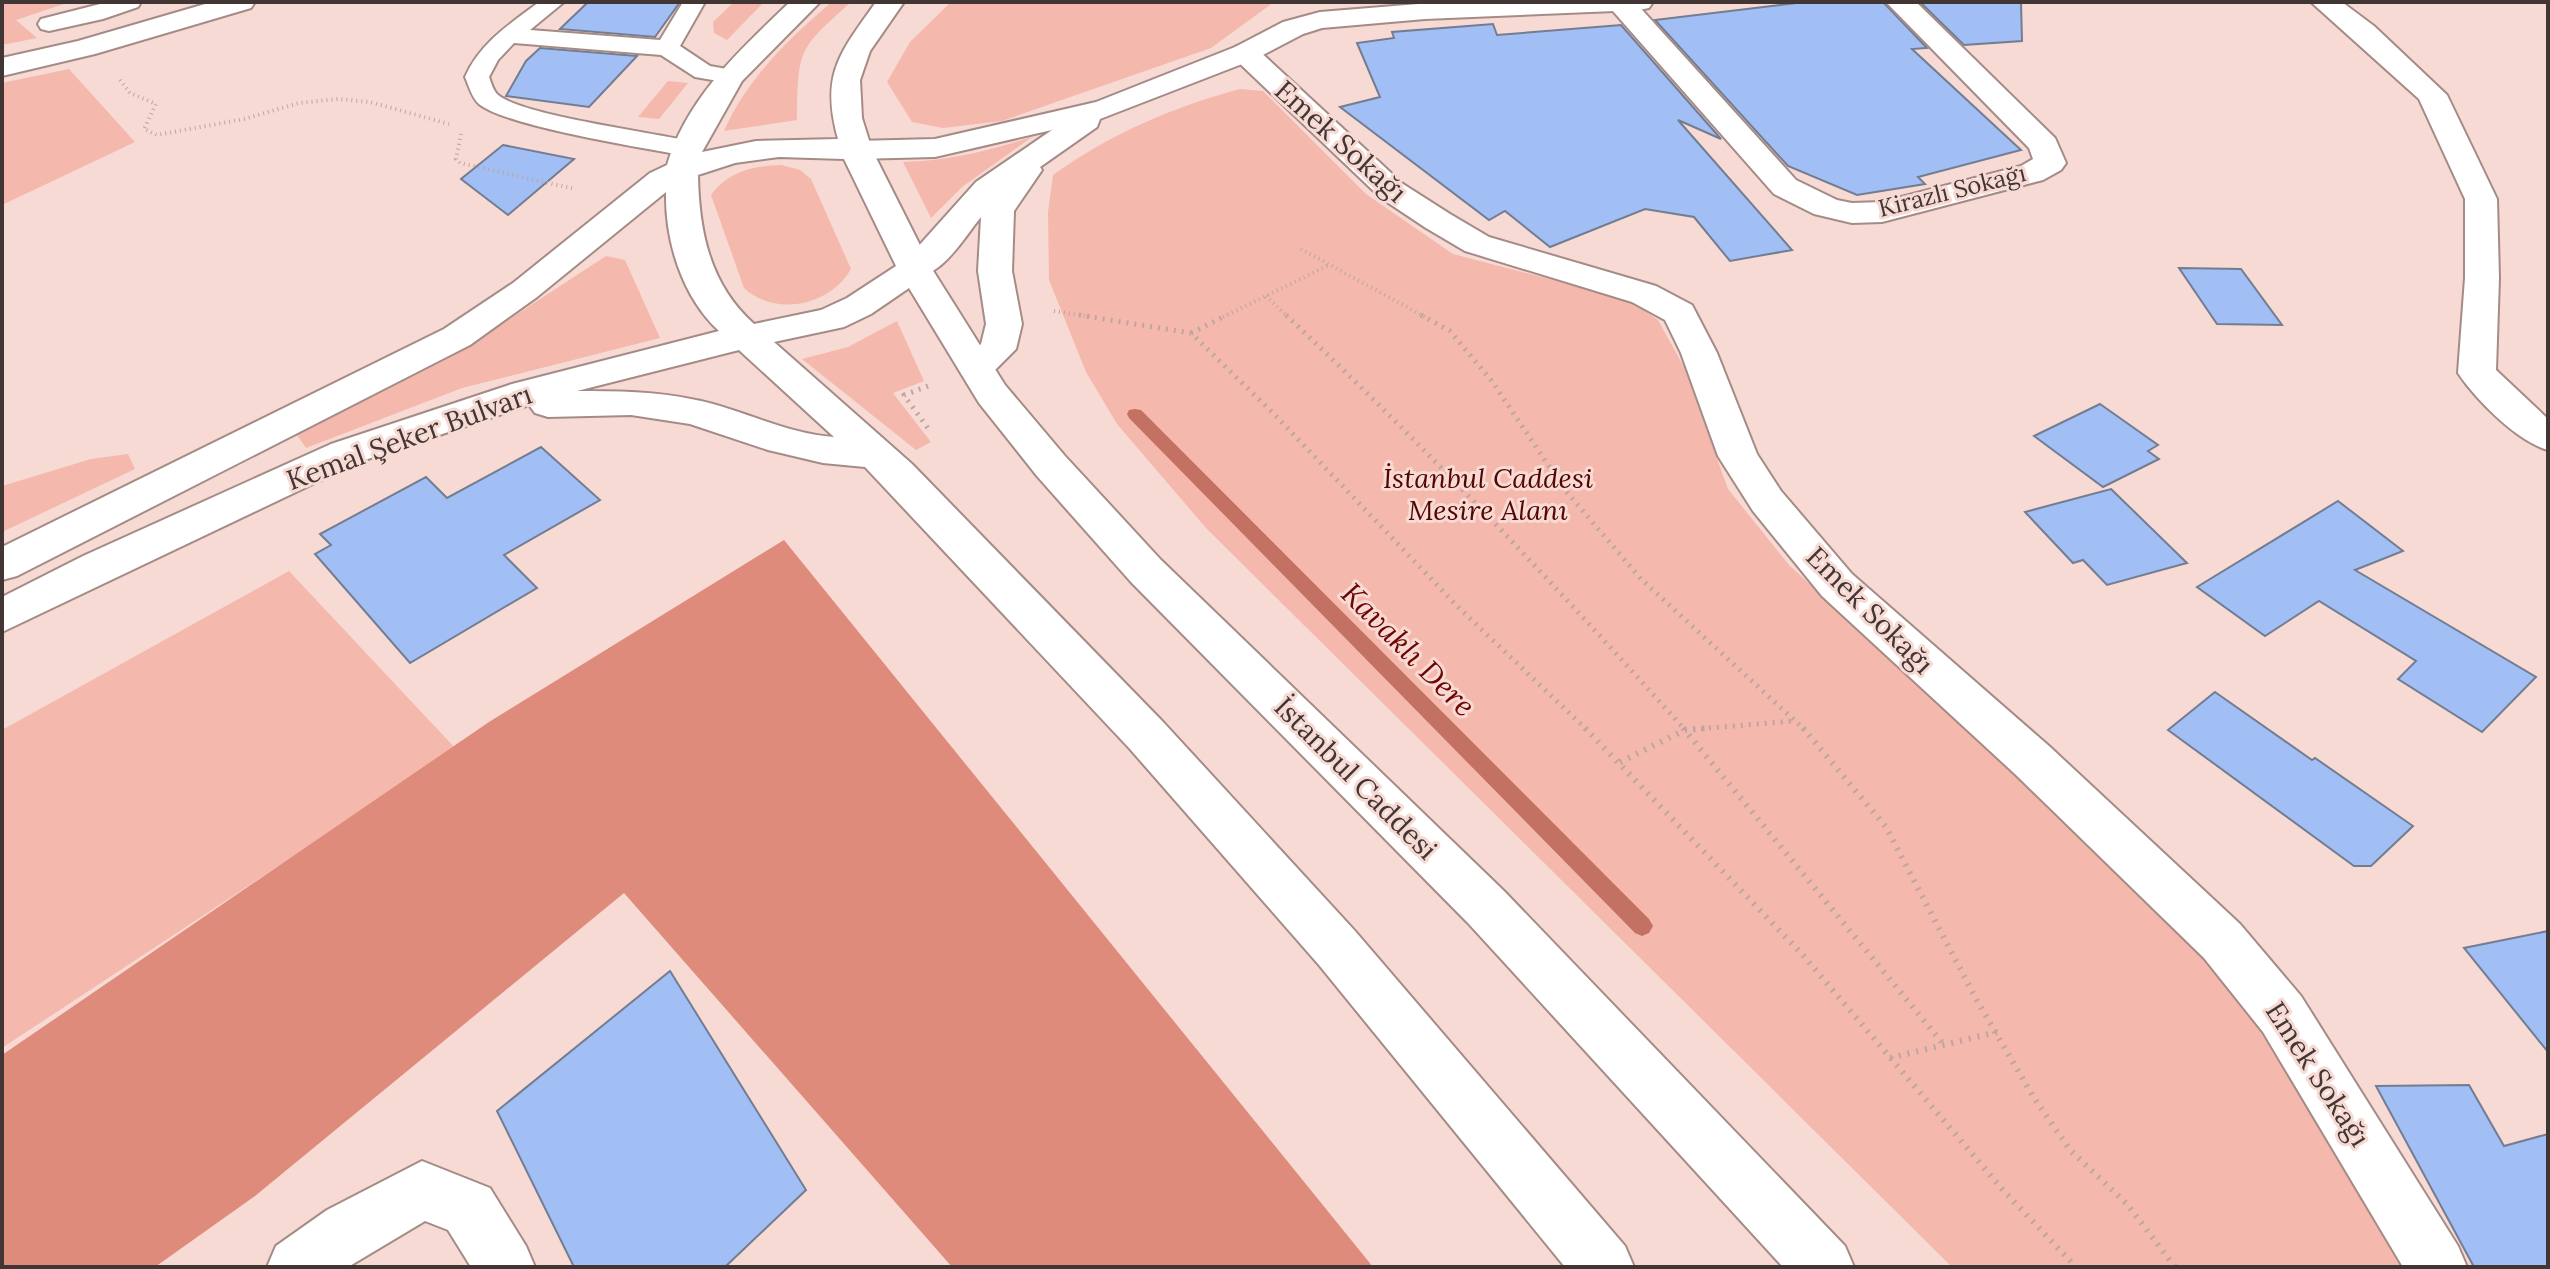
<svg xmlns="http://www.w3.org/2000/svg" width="2550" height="1269" viewBox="0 0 2550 1269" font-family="Lora,serif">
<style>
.green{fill:#f5b8ac}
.forest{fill:#df8b7c}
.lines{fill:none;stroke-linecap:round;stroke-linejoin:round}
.stream{fill:#c37163;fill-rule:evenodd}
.building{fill:#a1bef5;stroke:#737d91;stroke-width:2}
.service-casing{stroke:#a58b86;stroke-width:4}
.minor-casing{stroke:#a58b86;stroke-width:4}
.tertiary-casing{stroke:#a58b86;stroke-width:4}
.primary-casing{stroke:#a58b86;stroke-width:4}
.path-far2{stroke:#bda6a1;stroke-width:4;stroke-dasharray:1 4;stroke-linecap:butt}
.path-far1{stroke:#bda6a1;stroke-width:5;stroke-dasharray:2 6;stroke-linecap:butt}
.path{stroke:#bda6a1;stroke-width:6;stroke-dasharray:2 7;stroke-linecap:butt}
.service{fill:#fff;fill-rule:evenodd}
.minor{fill:#fff;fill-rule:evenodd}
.tertiary{fill:#fff;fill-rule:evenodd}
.primary{fill:#fff;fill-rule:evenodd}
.labels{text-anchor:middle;stroke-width:6;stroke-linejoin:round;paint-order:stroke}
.far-street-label{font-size:24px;fill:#413634;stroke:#f7dad4}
.street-label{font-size:28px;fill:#413634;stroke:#f7dad4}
.park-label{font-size:28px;font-style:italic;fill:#530501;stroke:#f7dad4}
.water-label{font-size:30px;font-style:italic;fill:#6e0500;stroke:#f7dad4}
</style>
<rect width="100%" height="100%" fill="#f7dad4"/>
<path class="green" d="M2 2H70L16 20 37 38 2 45Z
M734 2H764L727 40 714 33 713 22Z
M832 2H851C798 50 798 48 797 120L724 131C747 79 789 38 832 2Z
M951 2H1274L1211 48 1002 121 943 128 912 122 887 82 910 42Z
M69 69 135 142 2 205V83Z
M668 81 688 83 659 119 638 117Z
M1240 89 1263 91 1366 194 1453 254 1627 299 1658 320 1684 367 1728 489 1789 565 2215 954 2402 1267H1952L1206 528 1117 424 1086 372 1049 280 1048 212 1053 175C1110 134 1173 107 1240 89Z
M1032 137 962 187 931 218 903 162C949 161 988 151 1032 137Z
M781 165 800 170 811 179 851 269C830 306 775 317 744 288L711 195C729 171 753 166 781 165Z
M606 256 625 260 660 338 462 388 306 448 297 435 453 356Z
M897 321 924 381 893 393 931 442 916 450 802 359 848 347Z
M128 454 135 469 2 532V486L91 459Z
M289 571 456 749 2 1048V730Z"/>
<path class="forest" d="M784 540 1373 1267H952L624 893 255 1196 155 1267H2V1055L489 722Z"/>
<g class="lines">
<path class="stream" d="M1135 409 1141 410 1649 919 1653 926 1649 933 1642 936 1635 933 1129 418 1127 414 1129 410Z"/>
</g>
<path class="building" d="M588 2H680L655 37 560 29Z
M1805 2H1883L1927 48 1912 49 2021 150 1918 177 1925 184 1857 195 1788 166 1655 20Z
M1920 2H2021L2022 41 1964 45Z
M1493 24 1497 35 1621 25 1721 139 1678 120 1792 250 1730 261 1694 217 1645 209 1550 247 1505 211 1489 220 1340 107 1380 97 1357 43 1394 38 1392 32Z
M540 48 637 56 589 107 506 96 526 61Z
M503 145 574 159 508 215 461 179Z
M2179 268 2241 269 2282 325 2217 324Z
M2100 404 2158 445 2148 451 2159 459 2103 487 2034 436Z
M541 447 600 500 504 555 537 588 410 663 315 554 331 545 320 534 426 477 447 498Z
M2111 489 2187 563 2107 585 2083 560 2073 563 2025 512Z
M2338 501 2403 551 2355 570 2536 677 2482 732 2398 679 2416 661 2319 601 2265 636 2197 587Z
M2215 692 2312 760 2315 758 2413 826 2371 866H2354L2168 730Z
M2548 931V1052L2464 948Z
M670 971 806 1190 725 1267H574L497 1111Z
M2469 1085 2504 1146 2548 1134V1267H2474L2376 1086Z"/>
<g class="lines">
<defs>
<path id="service" d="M108 2H141L138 7 103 19 49 31 41 29 38 24 41 19Z
M539 2H564L530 30 660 40 683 2H705L680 46 710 66 738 71 742 76 738 81 730 83 695 77 661 55 514 43 498 60 489 77C491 82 493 90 497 94 520 116 659 133 697 143L701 148 697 153 688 156C648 149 505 126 479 104 472 98 469 86 465 77 480 43 510 24 539 2Z"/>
<path id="minor" d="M1610 2H1635L1796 180 1837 200 1852 203 1882 202 2021 166 2033 159 2029 148 1886 2H1916L2055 138 2066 163 2061 170 2043 180 1882 222 1852 223 1814 214 1774 194 1612 10Z
M2311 2H2342L2374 26 2447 95 2497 199 2499 278 2496 370 2548 419V450C2518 442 2476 400 2458 373L2465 278V199L2419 99Z
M1245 44 1255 47 1403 184 1450 214 1489 237 1656 286 1692 305 1717 353 1757 454 1781 491 1852 574 2049 746 2240 924 2301 996 2458 1246 2467 1267H2403L2263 1032 2204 958 2015 774 1822 596 1753 511 1718 456 1681 353 1665 320 1632 302 1465 251 1426 228 1381 198 1235 59 1231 53 1235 47Z
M422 1161 490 1188 526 1246 535 1267H471L448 1230 425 1221 348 1267H267L276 1246 327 1210Z"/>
<path id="tertiary" d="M212 2H255L251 8 95 54 2 76V58L78 41Z
M1443 2H1653L1649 8 1639 10 1425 19 1322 28 1303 34 1255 59 1100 119 1097 127 1040 167 1042 170 1014 211 1012 271 1022 324 1016 349 989 376 976 380 963 376 958 368 981 344 986 324 978 271 981 217C962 240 938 285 903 276L898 269 976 182 1052 130 935 157 856 159 845 157 840 150 845 143 856 141 935 139 1096 102 1235 47 1283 22 1320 12Z"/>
<path id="primary" d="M790 2H820L742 81 702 152 756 141 838 139C820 74 840 53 876 2H904L870 51 860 80 862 118 872 150 932 269 1005 385 1065 456 1161 560 1504 891 1845 1246 1854 1267H1783L1468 923 1131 582 1037 476 979 403 909 288 871 314 844 327 774 342 912 464 1164 723 1355 931 1625 1246 1634 1267H1565L1319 965 1130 749 865 467 823 463 768 450 690 424 631 415 548 417 535 413 529 405 359 462 2 632V597L83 556 331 444 512 384 719 331C682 297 665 241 666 192L537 297 470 345 17 576 2 580V547L444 329 513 283 650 173 667 165C687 97 741 49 790 2ZM779 157 844 159 896 266 847 298 821 310 754 324C710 285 699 232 698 175L735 163ZM739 350 834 437C785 434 742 409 696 400 656 391 617 391 577 391Z"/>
</defs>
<use href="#service" class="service-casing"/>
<use href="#minor" class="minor-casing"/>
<use href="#tertiary" class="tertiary-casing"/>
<use href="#primary" class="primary-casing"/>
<path class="path-far2" d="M120 80 130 93 156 104 144 129 157 135 244 119 299 103 338 99 370 102 449 124
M461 134 456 159 460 163 575 189
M1301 249 1425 317
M1266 296 1288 317
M1054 311 1092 317
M1223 317 1329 265"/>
<path class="path-far1" d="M1079 315 1191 333 1275 415 1457 606 1587 730
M1286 315C1426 447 1557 587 1685 730
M1421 315 1450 331 1491 380 1565 490 1641 579 1805 730
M1191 333 1227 315
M928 386 904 395 930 431
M1685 730 1794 721"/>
<path class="path" d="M1585 728 1802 954 2002 1189 2076 1267
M1683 728 1944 1045
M1803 728 1886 827 1976 999 2034 1098 2070 1150 2127 1204 2175 1267
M1620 762 1685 730 1708 728
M1890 1058 1997 1032"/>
<use href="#service" class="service"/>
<use href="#minor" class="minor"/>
<use href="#tertiary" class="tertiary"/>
<use href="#primary" class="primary"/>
</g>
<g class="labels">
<g class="far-street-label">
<text transform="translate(1952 191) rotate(-14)" y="8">Kirazlı Sokağı</text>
</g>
<g class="street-label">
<text transform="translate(1341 141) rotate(42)" y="10">Emek Sokağı</text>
<text transform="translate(409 437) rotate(-20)" y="10">Kemal Şeker Bulvarı</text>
<text transform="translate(1870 610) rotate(45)" y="10">Emek Sokağı</text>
<text transform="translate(1356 778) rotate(45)" y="10">İstanbul Caddesi</text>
<text transform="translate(2318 1074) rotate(57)" y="10">Emek Sokağı</text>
</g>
<g class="park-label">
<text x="1488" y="488">İstanbul Caddesi<tspan x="1488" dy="32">Mesire Alanı</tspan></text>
</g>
<g class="water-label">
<text transform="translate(1408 650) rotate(45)" y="10">Kavaklı Dere</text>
</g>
</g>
<rect width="2550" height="1269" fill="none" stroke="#413634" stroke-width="8"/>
</svg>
